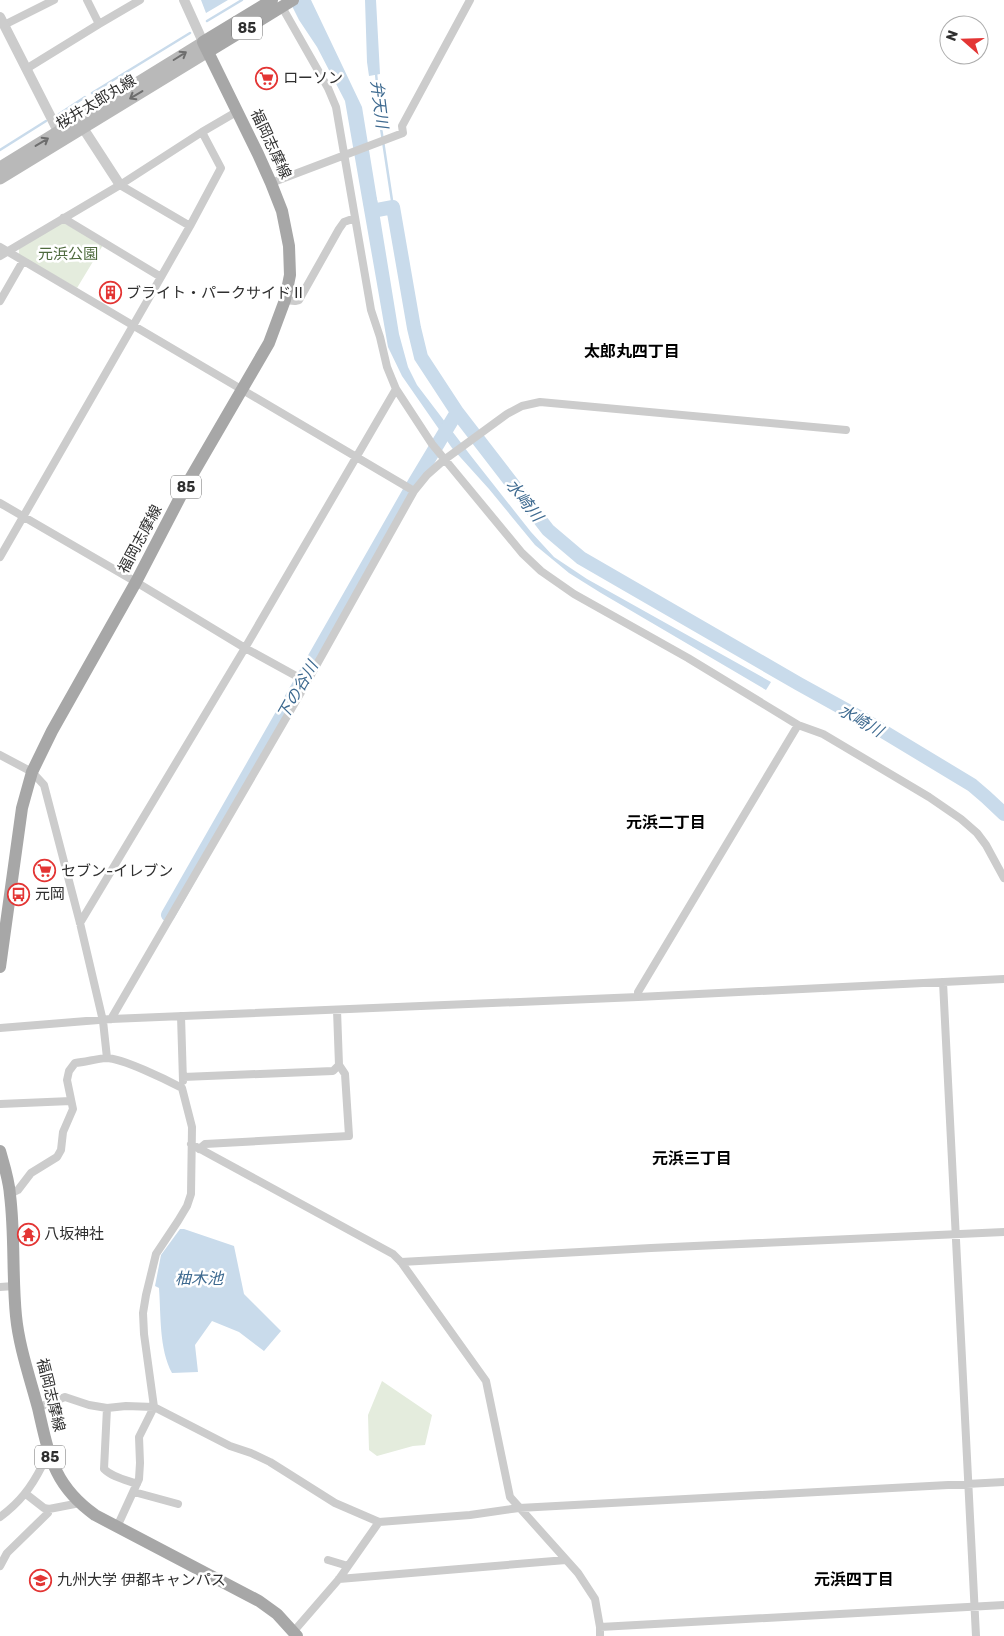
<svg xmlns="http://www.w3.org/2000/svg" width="1004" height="1636" viewBox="0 0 1004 1636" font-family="Rubik,'Noto Sans JP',sans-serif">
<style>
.green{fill:#e4ecdd}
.water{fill:#c9dbeb}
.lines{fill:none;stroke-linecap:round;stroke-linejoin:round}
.stream{stroke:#c9dbeb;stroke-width:2.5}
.river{stroke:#c9dbeb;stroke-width:14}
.minor{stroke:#ccc;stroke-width:8}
.tertiary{stroke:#ccc;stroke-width:10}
.secondary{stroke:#b9b9b9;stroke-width:11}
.primary{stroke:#a7a7a7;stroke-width:12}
.oneway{stroke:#6d6d6d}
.labels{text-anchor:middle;stroke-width:5;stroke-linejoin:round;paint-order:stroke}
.shield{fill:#fff;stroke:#6d6d6d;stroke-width:1}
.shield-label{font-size:14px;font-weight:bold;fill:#2f2f2f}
.poi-label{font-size:15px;fill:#2f2f2f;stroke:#fff;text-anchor:start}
.street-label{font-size:15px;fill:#2f2f2f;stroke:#fff}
.park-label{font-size:15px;fill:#4e6a3d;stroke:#fff}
.water-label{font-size:16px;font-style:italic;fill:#3e6a90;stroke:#fff}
.neighbourhood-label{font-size:16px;font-weight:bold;fill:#000;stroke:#fff}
</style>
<rect width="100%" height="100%" fill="#fff"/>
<path class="green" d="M62 222 103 245 77 288 19 255V249Z
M382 1381 432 1415 425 1445 413 1446 377 1456 369 1450 368 1415Z"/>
<path class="water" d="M201 0H228L206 13Z
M289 0H311L362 107 399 334 408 367 417 385 471 456 531 532 554 557 587 579 771 682 766 690 601 593 569 573 535 545 489 489 452 448 402 376 388 347 345 101 317 47 299 20Z
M365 0H376L380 74 369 76 367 62Z
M180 1229H184L234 1246 244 1294 281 1331 264 1351 239 1332 212 1321 195 1345 198 1372 172 1373C159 1349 161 1315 159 1288L155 1286 161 1255Z"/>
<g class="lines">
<path class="stream" d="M207 21 242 0
M376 73 381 128 393 207
M92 93 190 33
M59 114 85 97
M0 150 46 121"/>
<path class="river" d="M370 200 372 211 393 207 414 328 421 357 457 412 548 530 581 558 799 684 866 721 972 785 986 797 1004 814
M168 915 415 482 457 412"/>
<path class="minor" d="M282 7 328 88 336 107 371 310 380 337 387 367 396 389 432 444 522 553 541 571 574 594 688 658 798 725 823 734 929 797 961 819 977 833 986 845 1004 878
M99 24 140 0
M4 25 54 0
M26 69 99 24 87 0
M271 183 403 133 402 126 470 0
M120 185 202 132 238 111
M190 226 221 168 202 132
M0 247 414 491
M0 256 120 185 190 226 161 277 63 218
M285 300 295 301 299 300 339 229 344 222 355 218
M0 301 23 261
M0 503 136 582 245 648 307 682
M0 557 161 277
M0 755 32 772 44 785 80 923 103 1021 107 1058
M80 923 245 648 396 389
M943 982 976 1636
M638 997V992L798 725
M181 1016 183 1081
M111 1019 307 682 414 491 427 475 444 460 507 414 522 406 540 402 846 430
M0 1028 111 1019 638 997 1004 979
M183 1077 333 1071 339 1065
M0 1104 71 1101
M191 1144 393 1254 401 1262 486 1381 510 1497 578 1573 595 1599 600 1627V1636
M199 1149 205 1144 349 1136 345 1074 339 1065 337 1010
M10 1194 18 1190 31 1173 57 1157 61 1150 63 1132 73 1109 67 1080 69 1071 75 1063C85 1062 96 1059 106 1058 122 1058 167 1080 182 1088L192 1127 191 1194 187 1206 178 1221 156 1254 146 1295 143 1313 144 1334 154 1407 139 1437 140 1463 139 1479 117 1527
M401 1262 651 1248 1004 1232
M0 1287 14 1286
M37 1408 65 1397 89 1405 107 1408 126 1406 154 1407 230 1446 251 1453 270 1462 335 1503 379 1522 470 1515 519 1508 1004 1482
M107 1408 104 1469C112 1477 126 1480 137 1484
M134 1492 178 1504
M26 1494 44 1508 49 1509 80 1503
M0 1517C19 1503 31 1488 42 1466L51 1462
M328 1560 348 1566
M0 1566 7 1553 48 1513 49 1509
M339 1579 566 1560
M600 1627 1004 1605
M294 1631 339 1579 379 1522"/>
<path class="tertiary" d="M184 0 203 42
M0 17 61 137
M83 128 120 185"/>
<path class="secondary" d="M0 167 203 42
M0 179 208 52"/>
<path class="primary" d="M208 52 293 0
M0 967 22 808 32 772 52 731 136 582 187 484 269 343 285 300 290 275 289 246 282 211 271 183 258 154 203 42 272 0
M0 1151C4 1165 9 1180 10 1195 15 1235 12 1276 16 1316 19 1347 30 1378 38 1408 49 1455 53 1485 95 1515L259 1601 277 1614 297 1636"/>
</g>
<defs><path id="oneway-shaft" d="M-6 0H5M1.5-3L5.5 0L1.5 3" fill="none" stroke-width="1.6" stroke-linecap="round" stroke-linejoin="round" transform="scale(1.25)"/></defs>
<g class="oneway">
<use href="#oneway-shaft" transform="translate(180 56) rotate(-32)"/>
<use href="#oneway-shaft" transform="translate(136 95) rotate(149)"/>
<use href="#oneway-shaft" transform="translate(42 142) rotate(-31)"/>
</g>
<defs>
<symbol id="supermarket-ring" viewBox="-11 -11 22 22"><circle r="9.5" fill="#fff" stroke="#e33534" stroke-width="1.5"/><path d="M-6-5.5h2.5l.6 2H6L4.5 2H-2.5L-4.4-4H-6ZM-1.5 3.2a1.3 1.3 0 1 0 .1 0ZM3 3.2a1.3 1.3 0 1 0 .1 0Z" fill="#e33534"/></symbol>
<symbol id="building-ring" viewBox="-11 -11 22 22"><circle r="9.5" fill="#fff" stroke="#e33534" stroke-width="1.5"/><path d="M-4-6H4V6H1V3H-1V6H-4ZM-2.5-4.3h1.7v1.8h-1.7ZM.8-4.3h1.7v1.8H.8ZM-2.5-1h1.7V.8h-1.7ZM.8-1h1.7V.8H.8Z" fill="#e33534"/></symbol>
<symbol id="bus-ring" viewBox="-11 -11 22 22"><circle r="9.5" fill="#fff" stroke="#e33534" stroke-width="1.5"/><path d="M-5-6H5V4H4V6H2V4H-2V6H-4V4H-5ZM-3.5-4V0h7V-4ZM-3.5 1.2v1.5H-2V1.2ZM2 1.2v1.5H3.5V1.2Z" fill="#e33534"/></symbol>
<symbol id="temple-ring" viewBox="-11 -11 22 22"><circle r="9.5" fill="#fff" stroke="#e33534" stroke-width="1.5"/><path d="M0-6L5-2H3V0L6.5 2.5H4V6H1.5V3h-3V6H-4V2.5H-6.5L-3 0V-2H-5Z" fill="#e33534"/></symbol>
<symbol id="university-ring" viewBox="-11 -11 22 22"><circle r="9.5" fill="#fff" stroke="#e33534" stroke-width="1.5"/><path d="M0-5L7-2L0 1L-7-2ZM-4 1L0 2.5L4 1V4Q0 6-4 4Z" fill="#e33534"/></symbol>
</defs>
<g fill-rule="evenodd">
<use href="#supermarket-ring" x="254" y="66" width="25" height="25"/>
<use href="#building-ring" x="98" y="280" width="25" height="25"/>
<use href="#supermarket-ring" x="32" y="858" width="25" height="25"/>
<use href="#bus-ring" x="6" y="882" width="25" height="25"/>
<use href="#temple-ring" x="16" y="1222" width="25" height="25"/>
<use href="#university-ring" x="28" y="1568" width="25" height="25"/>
</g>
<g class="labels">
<g class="shield">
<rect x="232" y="16.5" width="30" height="23" rx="4"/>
<rect x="171" y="475.5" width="30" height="23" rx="4"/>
<rect x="35" y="1445.5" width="30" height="23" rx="4"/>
</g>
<g class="shield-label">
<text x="247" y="33">85</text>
<text x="186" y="492">85</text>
<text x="50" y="1462">85</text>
</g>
<g class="poi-label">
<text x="283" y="83">ローソン</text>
<text x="126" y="298">ブライト・パークサイドⅡ</text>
<text x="61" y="876">セブン-イレブン</text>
<text x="35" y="899">元岡</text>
<text x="44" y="1239">八坂神社</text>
<text x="57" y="1585">九州大学 伊都キャンパス</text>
</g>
<g class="street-label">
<text transform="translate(96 102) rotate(-31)" y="5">桜井太郎丸線</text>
<text transform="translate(271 144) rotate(65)" y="5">福岡志摩線</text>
<text transform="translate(140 539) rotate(-62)" y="5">福岡志摩線</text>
<text transform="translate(51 1395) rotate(76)" y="5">福岡志摩線</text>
</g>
<g class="park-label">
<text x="68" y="259">元浜公園</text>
</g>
<g class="water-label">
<text transform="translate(380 104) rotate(83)" y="6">弁天川</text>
<text transform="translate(525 500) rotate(52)" y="6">水崎川</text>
<text transform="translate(297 690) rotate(-60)" y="6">下の谷川</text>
<text transform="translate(861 720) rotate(30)" y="6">水崎川</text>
<text x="199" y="1284">柚木池</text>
</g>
<g class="neighbourhood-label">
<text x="632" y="357">太郎丸四丁目</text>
<text x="666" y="828">元浜二丁目</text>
<text x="692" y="1164">元浜三丁目</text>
<text x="854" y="1585">元浜四丁目</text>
</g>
</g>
<g transform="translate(964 40) rotate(290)"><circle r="24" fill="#ffffff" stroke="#acacac"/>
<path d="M0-4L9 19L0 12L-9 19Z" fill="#e33534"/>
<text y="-8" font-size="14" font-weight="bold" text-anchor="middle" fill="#2f2f2f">N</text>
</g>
</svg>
